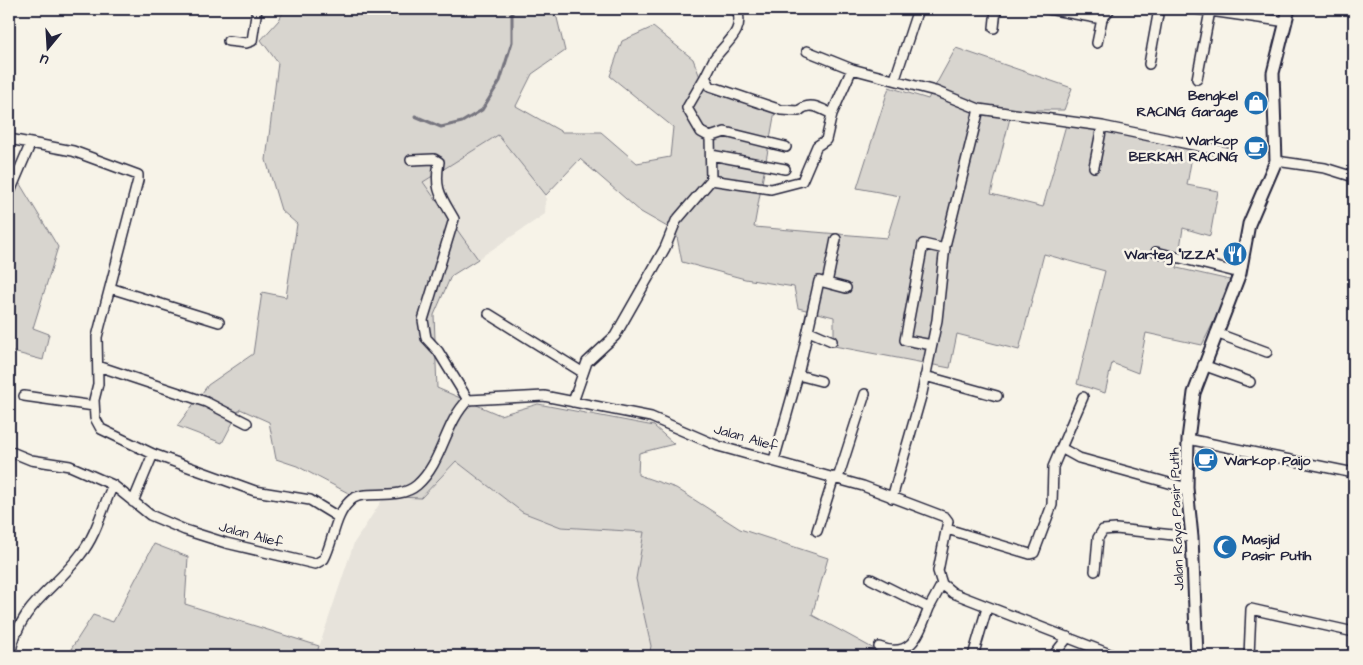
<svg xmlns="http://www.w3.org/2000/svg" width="1363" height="665" viewBox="0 0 1363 665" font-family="'Architects Daughter',sans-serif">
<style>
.built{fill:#e7e3db}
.green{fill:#d8d5cf;stroke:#7d7c85}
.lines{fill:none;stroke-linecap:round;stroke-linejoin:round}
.stream{stroke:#76747f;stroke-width:3}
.minor-casing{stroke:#22223b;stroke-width:12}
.tertiary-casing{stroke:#22223b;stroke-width:15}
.minor{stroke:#f7f3e8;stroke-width:9}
.tertiary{stroke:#f7f3e8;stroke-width:11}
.labels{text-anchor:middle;stroke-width:5;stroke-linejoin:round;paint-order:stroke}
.poi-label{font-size:14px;font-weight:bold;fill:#22223b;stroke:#f7f3e8;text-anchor:end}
.street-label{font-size:14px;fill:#22223b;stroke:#f7f3e8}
</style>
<rect width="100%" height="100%" fill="#f7f3e8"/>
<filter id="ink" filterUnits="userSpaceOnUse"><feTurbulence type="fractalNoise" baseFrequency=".02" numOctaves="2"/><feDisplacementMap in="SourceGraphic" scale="10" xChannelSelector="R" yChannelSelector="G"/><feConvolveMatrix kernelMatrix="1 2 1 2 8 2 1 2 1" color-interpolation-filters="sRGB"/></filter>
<g filter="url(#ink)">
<path class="built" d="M498 135 546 195 545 214 478 259 423 182Z
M456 461 522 512 561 527 644 532 636 579 651 647 649 656H316L354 543 384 497 421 498Z"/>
<path class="green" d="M285 9H548L557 18 565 51 532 74 516 106 562 132H601L637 163 670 157 673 127 610 76 622 41 653 27 693 59 705 90 775 111 754 227 887 238 900 196 857 188 889 87 928 99 956 48 1072 88 1064 110H1012L991 194 1043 207 1066 125 1195 139 1187 185 1218 191 1210 236 1183 228 1177 268 1234 281 1202 345 1146 333 1138 373 1112 363 1105 393 1077 384 1105 271 1044 254 1019 350 957 334 950 368 834 346V317L798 308 794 287 745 279 682 262 676 232 641 212 580 159 546 195 498 135 423 182 478 259 451 276 434 315 437 388 500 415 538 404 654 426 674 444 639 453 638 475 676 488 740 529 828 558 812 615 887 656H649L651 646 636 579 644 532 561 527 522 512 456 461 421 498 352 495 297 466 276 459 269 422 240 409 222 443 177 426 208 385 253 354 262 292 286 297 297 224 281 210 266 160 278 63 261 40 279 20Z
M17 179 58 247 33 328 49 334 43 360 9 351V197Z
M154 544 188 557 185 604 319 646 316 656H88L71 649 93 615 113 622Z"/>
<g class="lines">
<path class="stream" d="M415 116 441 127 462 122 482 110 500 81 512 42V9"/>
<defs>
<path id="minor" d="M737 9C745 32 726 42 714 59 711 65 708 71 705 77L710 86 781 110 799 111C809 101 820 108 832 114
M1048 9 1102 19
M1196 9 1287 22
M994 28 996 9
M228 41 246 43 252 41 257 9
M1097 43 1102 19 1110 9
M807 51 852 69
M1149 64 1159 9
M705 77 687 108 701 132 710 137 711 180
M895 79 918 9
M1197 79 1210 11
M710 137 725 132 786 147
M9 139 73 151 138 175V180L97 337 98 384 94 400 95 418 101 429 153 454 255 491 310 500 338 517
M711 155 785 169
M411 160 434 159 439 162C434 190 441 196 454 219L423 320 426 338 438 351 468 400
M1276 161 1325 168 1354 177
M1094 167 1102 126
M9 194 30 145
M1156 252 1240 273
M827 283 846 288
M110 288 219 322
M489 314 582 372
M809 331 832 341
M1216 333 1267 352
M932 345 905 340 923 244 945 249
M1203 365 1250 382
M98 366 206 402 247 423
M798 375 821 381
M925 376 997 396
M24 396 94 406
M1083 397 1061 448 1079 458 1187 488
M573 402 587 362 615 336 665 248 676 221 711 180 771 189 802 181 817 146 826 140 832 114 852 69 935 91 979 109 1102 126 1227 152
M1188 439 1354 473
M9 451 31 460 70 466 113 485 150 515 185 530 226 543 315 564 324 559C334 540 334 515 351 500 365 488 397 502 417 485 443 462 444 424 468 400L544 396 651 417 718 446 863 486 945 517 948 521 938 571 942 584 953 593 1115 656
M774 460 798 375 819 281 827 283 836 239
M838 478 865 394
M892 498 922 393 937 320 945 246 979 109
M133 502 153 454
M947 529 1030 554 1034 553 1052 505 1053 467 1061 448
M817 531 834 477
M1095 571 1098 538 1103 530 1116 529 1192 537
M871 579 929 608 942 584
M879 647C912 660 919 633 929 608
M10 656C18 605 54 591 81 554 97 534 102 508 113 485
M973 656 987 608
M1053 656 1068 637
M1249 656 1251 609 1354 632"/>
<path id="tertiary" d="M1197 656 1192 537 1187 488 1188 439 1194 393 1240 273 1249 224 1276 161 1273 73 1289 9"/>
</defs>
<use href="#minor" class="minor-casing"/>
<use href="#tertiary" class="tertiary-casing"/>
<use href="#minor" class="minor"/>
<use href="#tertiary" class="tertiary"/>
</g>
</g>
<defs>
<symbol id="shop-disc" viewBox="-11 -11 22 22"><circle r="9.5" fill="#1f6fb2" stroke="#f7f3e8"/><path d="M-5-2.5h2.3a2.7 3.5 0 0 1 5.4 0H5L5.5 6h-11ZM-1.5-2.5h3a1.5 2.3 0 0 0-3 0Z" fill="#fff"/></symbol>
<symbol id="cafe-disc" viewBox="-11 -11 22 22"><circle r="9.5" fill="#1f6fb2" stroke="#f7f3e8"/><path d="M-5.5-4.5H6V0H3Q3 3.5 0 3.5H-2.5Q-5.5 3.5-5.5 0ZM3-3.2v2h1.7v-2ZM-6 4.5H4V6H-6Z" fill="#fff"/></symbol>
<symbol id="restaurant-disc" viewBox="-11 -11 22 22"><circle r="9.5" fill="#1f6fb2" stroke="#f7f3e8"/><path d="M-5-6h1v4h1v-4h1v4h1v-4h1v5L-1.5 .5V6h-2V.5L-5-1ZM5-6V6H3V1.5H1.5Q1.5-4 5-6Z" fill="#fff"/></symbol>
<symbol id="mosque-disc" viewBox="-11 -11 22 22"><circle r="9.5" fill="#1f6fb2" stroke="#f7f3e8"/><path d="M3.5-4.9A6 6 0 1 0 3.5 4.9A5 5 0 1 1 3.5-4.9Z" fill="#fff"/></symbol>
</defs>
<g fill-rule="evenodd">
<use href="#shop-disc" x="1242" y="89" width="28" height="28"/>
<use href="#cafe-disc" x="1242" y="134" width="28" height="28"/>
<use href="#restaurant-disc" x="1221" y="240" width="28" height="28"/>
<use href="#cafe-disc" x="1192" y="446" width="28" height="28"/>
<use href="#mosque-disc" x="1211" y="533" width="28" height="28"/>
</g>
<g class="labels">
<g class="poi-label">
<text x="1238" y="100">Bengkel<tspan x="1238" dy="16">RACING Garage</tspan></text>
<text x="1238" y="145">Warkop<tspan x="1238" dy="16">BERKAH RACING</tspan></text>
<text x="1218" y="259">Warteg "IZZA"</text>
<text x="1224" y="465" text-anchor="start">Warkop Paijo</text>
<text x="1242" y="544" text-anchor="start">Masjid<tspan x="1242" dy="16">Pasir Putih</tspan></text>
</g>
<g class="street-label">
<text transform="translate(746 437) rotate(16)" y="5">Jalan Alief</text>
<text transform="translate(1176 519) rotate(-92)" y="5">Jalan Raya Pasir Putih</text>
<text transform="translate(251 534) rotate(15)" y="5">Jalan Alief</text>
</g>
</g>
<rect width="1363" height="665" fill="none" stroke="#f7f3e8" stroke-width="30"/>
<rect x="15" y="15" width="1333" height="635" fill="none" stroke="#22223b" stroke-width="2" filter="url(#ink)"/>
<g transform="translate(48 48) rotate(198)" stroke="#f7f3e8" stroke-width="4" paint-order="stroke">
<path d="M0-4L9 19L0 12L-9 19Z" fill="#22223b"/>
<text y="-8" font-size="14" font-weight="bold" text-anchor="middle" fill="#22223b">U</text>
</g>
</svg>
